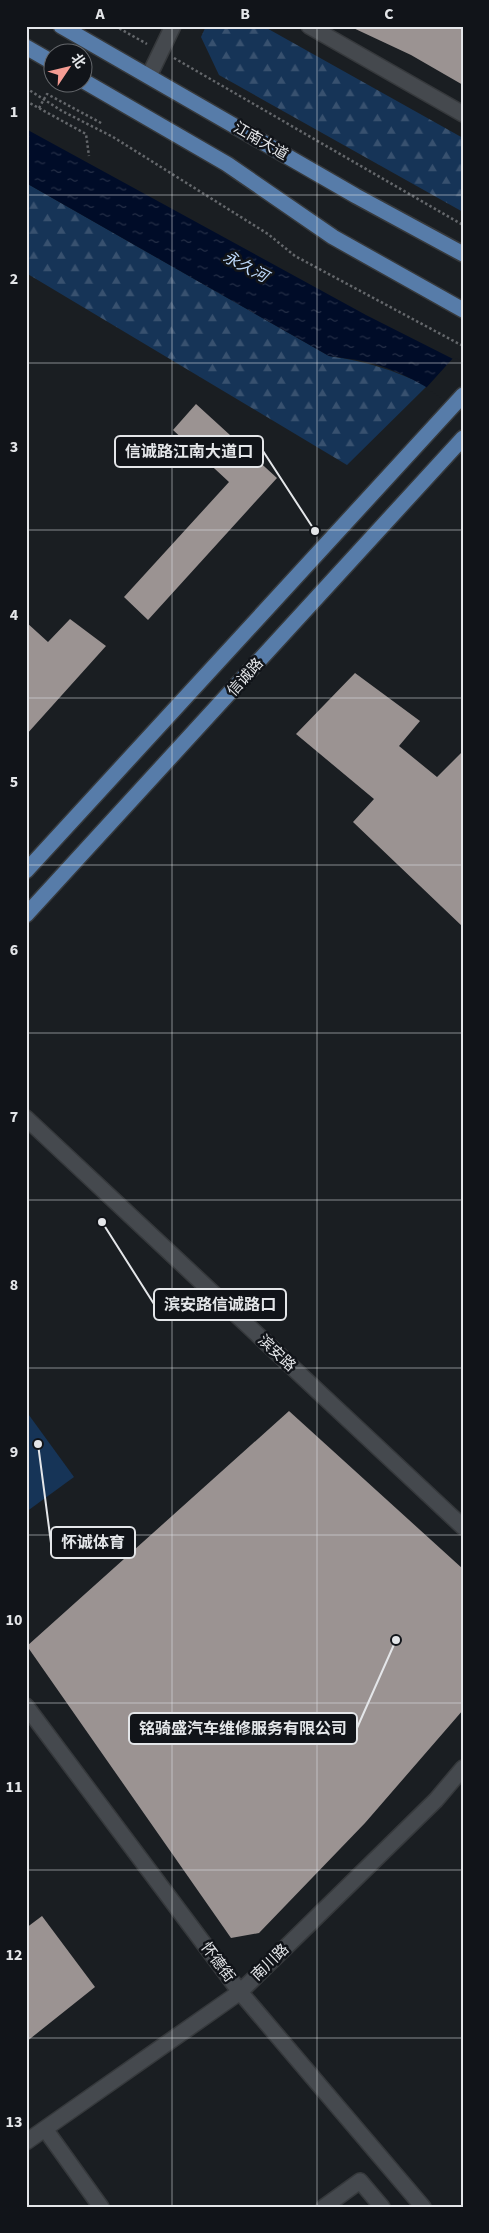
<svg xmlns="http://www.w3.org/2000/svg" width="489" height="2233" viewBox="0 0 489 2233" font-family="'Source Sans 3','Noto Sans SC',sans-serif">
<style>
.forest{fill:url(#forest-firs)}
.garden{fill:#163457}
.water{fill:url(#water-ripples)}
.pier{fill:#1a1e22}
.building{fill:#9b9392}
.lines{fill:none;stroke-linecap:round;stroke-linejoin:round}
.minor-casing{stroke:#36393c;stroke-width:18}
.major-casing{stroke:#36393c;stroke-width:18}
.path{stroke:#64676b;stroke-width:2.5;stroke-dasharray:2.5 2.5;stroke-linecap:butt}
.minor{stroke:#45494e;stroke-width:15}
.major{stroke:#577ca9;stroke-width:15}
.grid{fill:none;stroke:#e4e6e9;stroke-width:1;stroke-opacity:0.55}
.labels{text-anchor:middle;stroke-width:5;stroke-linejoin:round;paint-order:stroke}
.street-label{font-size:15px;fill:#e4e6e9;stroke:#111419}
.water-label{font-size:16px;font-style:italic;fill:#bed9fb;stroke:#111419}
.leader{fill:none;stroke:#e4e6e9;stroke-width:2}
.callout-dot{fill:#e4e6e9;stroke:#111419;stroke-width:2}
.callout{fill:#111419;stroke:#e4e6e9;stroke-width:2}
.callout-label{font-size:16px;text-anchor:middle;font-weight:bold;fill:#e4e6e9}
.neatline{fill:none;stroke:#e4e6e9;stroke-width:2}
.grid-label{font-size:16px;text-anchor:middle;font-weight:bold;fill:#e4e6e9}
</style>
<defs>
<pattern id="forest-firs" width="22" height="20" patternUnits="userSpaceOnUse" patternTransform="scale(1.25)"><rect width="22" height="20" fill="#163457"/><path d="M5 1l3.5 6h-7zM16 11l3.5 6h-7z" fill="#38516f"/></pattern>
<pattern id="water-ripples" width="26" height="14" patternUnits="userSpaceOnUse" patternTransform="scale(1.25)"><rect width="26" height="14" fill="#000c28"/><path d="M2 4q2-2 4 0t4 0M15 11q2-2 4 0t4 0" fill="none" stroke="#252f47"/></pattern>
</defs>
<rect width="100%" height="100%" fill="#1a1e22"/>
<path class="forest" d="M206 26H263L463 138V212L219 75 201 37Z
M26 183 329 356C368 362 391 369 427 386L347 465 26 273Z"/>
<path class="garden" d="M26 1411 74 1477 26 1512Z"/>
<path class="water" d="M26 129 366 315 463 364V410C432 390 403 371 367 362 355 359 341 358 329 356L26 183Z"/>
<path class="pier" d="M454 357 463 362V412L426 388Z"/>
<path class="building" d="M349 26H463V85L411 55Z
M196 404 277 478 148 620 124 597 229 482 173 430Z
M70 619 106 646 26 735V622L48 642Z
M355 673 420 721 399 746 437 777 463 751V927L353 822 374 799 296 734Z
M289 1411 463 1569V1710L365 1823 259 1933 231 1938 27 1646Z
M42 1916 95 1987 26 2042V1928Z"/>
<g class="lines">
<defs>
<path id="minor" d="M309 26 463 114
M149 76 173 26
M26 1118 463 1527
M26 1706 240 1992 423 2207
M45 2129 101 2207
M26 2142 240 1992 436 1800 463 1768
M324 2207 360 2181 382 2207"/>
<path id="major" d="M61 26 356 196 463 254
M26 47 52 62
M82 80 227 164 333 237 463 310
M26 871 463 395
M26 915 463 438"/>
</defs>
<use href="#minor" class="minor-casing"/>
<use href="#major" class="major-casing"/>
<path class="path" d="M115 26 147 44
M174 58 463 225
M26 88 62 111 113 137 268 234 295 256 463 346
M26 101 86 134 89 156
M39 108 47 94 103 124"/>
<use href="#minor" class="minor"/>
<use href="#major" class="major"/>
</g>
<path class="grid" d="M172 26V2207M317 26V2207M26 195H463M26 363H463M26 530H463M26 698H463M26 865H463M26 1033H463M26 1200H463M26 1368H463M26 1535H463M26 1703H463M26 1870H463M26 2038H463"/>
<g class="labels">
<g class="street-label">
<text transform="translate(261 141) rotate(30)" y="5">江南大道</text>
<text transform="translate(245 677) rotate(-48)" y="5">信诚路</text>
<text transform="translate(277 1353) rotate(43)" y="5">滨安路</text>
<text transform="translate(218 1962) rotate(53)" y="5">怀德街</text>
<text transform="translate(270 1962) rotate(-44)" y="5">南川路</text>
</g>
<g class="water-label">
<text transform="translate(246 266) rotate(28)" y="6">永久河</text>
</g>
</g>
<path class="leader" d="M315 531L263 451M102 1222L154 1304M38 1444L51 1543M396 1640L357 1728"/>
<g class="callout-dot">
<circle cx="315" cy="531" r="5"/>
<circle cx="102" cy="1222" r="5"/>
<circle cx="38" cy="1444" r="5"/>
<circle cx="396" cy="1640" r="5"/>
</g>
<g class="callout">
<rect x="115" y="436" width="148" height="31" rx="5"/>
<rect x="154" y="1289" width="132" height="31" rx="5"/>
<rect x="51" y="1527" width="84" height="31" rx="5"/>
<rect x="129" y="1713" width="228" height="31" rx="5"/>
</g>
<g class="callout-label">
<text x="189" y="457">信诚路江南大道口</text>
<text x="220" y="1310">滨安路信诚路口</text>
<text x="93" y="1548">怀诚体育</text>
<text x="243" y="1734">铭骑盛汽车维修服务有限公司</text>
</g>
<rect width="489" height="2233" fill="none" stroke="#111419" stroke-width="55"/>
<g transform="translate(68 68) rotate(55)"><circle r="24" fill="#111419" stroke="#65686c"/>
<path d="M0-4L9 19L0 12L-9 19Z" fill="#f59c93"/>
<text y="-8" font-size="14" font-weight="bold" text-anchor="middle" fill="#e4e6e9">北</text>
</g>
<rect x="28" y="28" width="434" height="2178" class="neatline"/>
<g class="grid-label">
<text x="100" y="19">A</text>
<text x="245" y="19">B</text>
<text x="389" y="19">C</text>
<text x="14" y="117">1</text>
<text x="14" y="284">2</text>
<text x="14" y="452">3</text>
<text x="14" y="620">4</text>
<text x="14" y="787">5</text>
<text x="14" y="955">6</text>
<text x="14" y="1122">7</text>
<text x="14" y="1290">8</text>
<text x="14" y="1457">9</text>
<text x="14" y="1625">10</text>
<text x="14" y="1792">11</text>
<text x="14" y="1960">12</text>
<text x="14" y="2127">13</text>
</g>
</svg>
